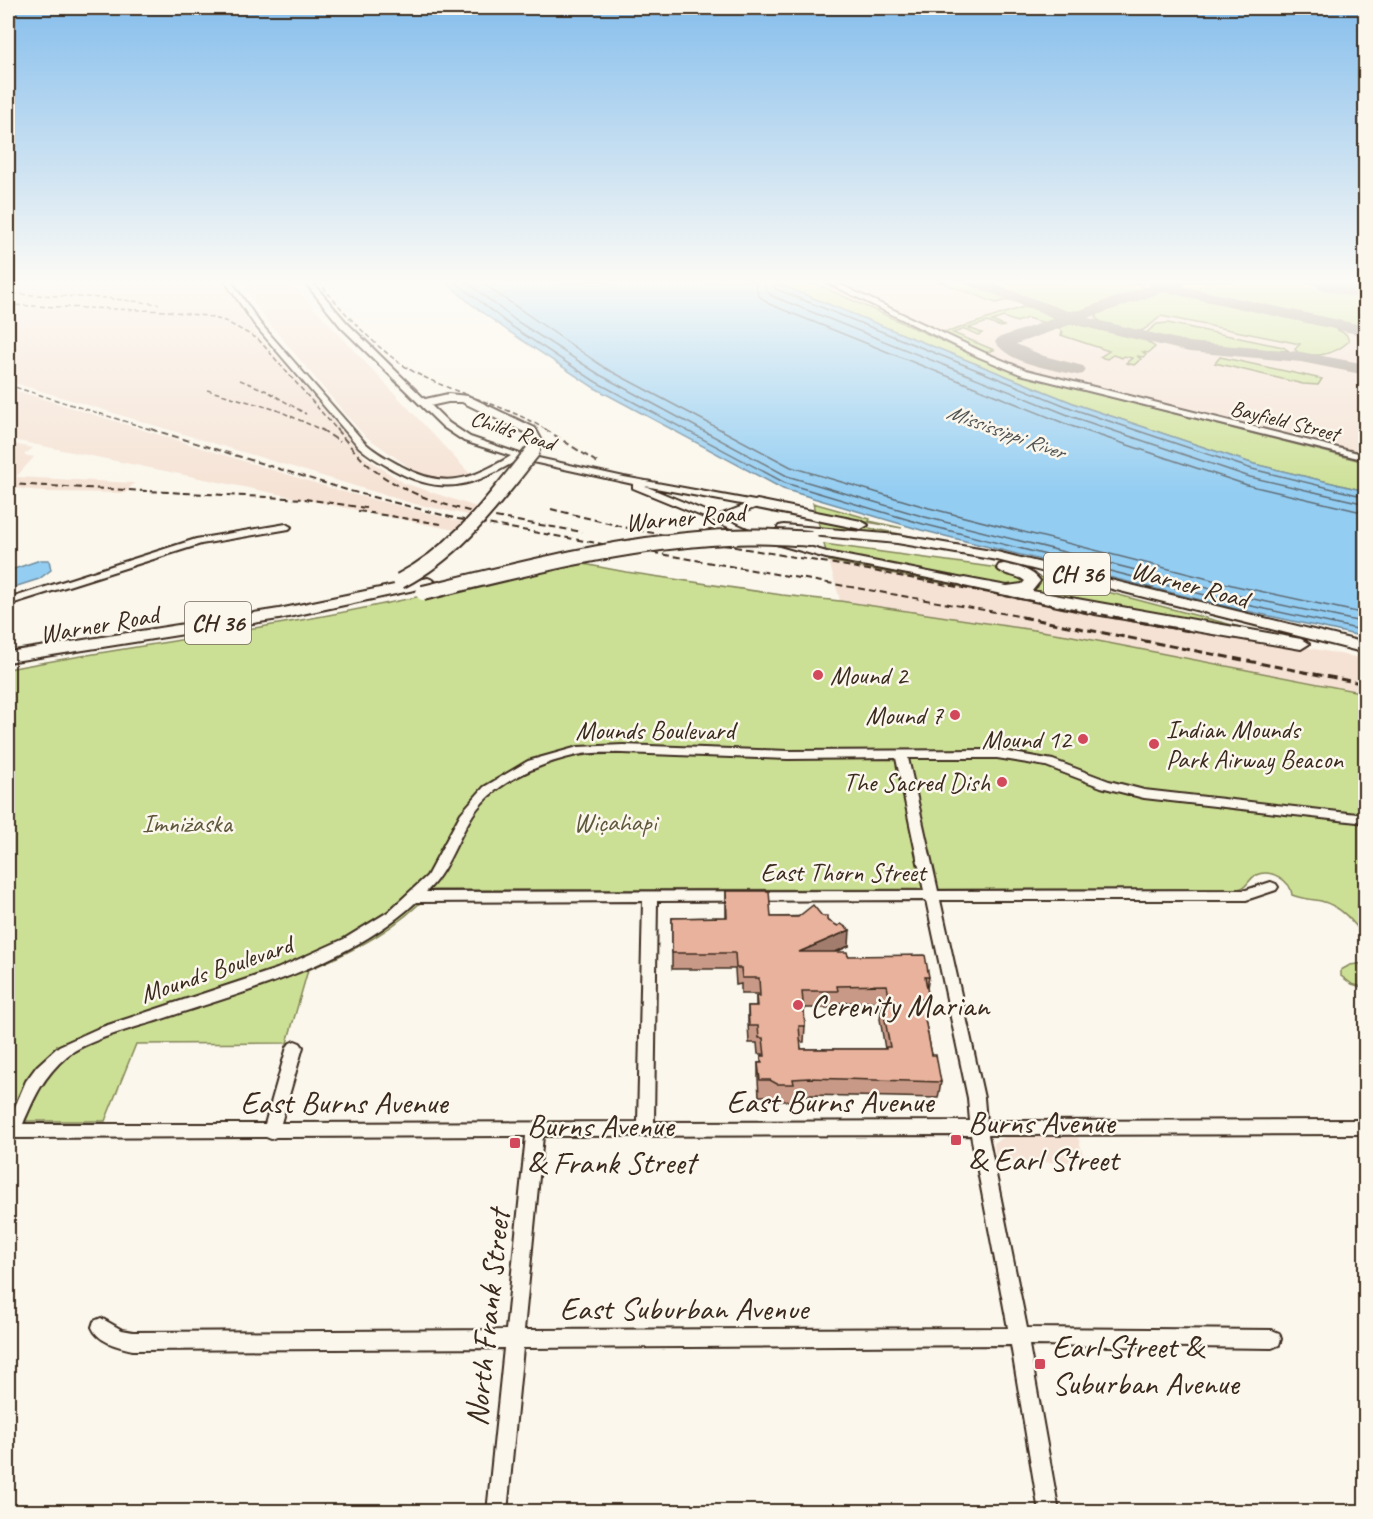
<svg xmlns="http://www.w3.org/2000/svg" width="1373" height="1519" viewBox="0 0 1373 1519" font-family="Caveat,sans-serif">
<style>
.built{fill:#f5e2d4}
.green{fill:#cce095;stroke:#84855a;stroke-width:1.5}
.water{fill:#93cdf2;stroke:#708c9d;stroke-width:1.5}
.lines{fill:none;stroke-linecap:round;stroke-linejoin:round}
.shore{stroke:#5e6b73;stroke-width:1.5}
.taxiway{fill:#9b9085;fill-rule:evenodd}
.runway{fill:#9b9085;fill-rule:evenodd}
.minor-casing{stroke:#3b2a1e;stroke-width:4}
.highway-casing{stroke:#3b2a1e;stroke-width:4}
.minor{fill:#fbf7ec;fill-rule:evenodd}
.highway{fill:#fbf7ec;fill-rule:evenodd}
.rail-far2{stroke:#3b2a1e;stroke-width:1.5;stroke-dasharray:5 3;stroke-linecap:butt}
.rail-far1{stroke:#3b2a1e;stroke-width:2;stroke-dasharray:7 4;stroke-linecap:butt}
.rail{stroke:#3b2a1e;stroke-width:3;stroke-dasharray:9 4.5;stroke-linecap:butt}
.highway-bridge-casing{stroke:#3b2a1e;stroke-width:18;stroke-linecap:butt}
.highway-bridge{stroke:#fbf7ec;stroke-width:14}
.wall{fill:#c89986;stroke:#3b2a1e;stroke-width:1.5;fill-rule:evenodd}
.shaded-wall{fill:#a27d6d;stroke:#3b2a1e;stroke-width:1.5}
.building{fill:#e8b29c;stroke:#3b2a1e;stroke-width:1.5;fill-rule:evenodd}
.poi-dot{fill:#d1495b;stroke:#fbf7ec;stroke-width:2}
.labels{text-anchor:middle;stroke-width:5;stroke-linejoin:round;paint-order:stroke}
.far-street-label{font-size:22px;fill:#3b2a1e;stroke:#fbf7ec}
.far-water-label{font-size:22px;font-style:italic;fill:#515353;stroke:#fbf7ec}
.shield{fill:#fbf7ec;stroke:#75685c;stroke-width:1.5}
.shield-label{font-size:24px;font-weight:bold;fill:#3b2a1e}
.street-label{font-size:26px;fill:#3b2a1e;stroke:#fbf7ec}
.poi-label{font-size:26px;fill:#3b2a1e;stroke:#fbf7ec;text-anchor:end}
.park-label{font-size:26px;fill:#5f583c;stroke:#fbf7ec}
.near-poi-label{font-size:32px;fill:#3b2a1e;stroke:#fbf7ec;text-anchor:start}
.near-street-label{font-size:32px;fill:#3b2a1e;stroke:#fbf7ec}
</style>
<rect width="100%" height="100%" fill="#fbf7ec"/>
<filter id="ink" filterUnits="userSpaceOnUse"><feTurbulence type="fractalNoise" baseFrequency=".0167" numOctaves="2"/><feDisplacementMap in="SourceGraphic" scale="12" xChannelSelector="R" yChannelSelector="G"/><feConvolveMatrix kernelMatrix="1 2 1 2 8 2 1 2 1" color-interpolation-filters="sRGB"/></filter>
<g filter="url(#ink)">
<path class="built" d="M8 281H223L256 333 366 458 404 483 476 507 468 515 411 503 8 381Z
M240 281H289L471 475 429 481 365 436 347 416 264 317Z
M810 281H1365V462L1027 376 978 357Z
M8 388 344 492 462 522 454 530 8 439Z
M8 443 33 448 24 455 34 457 16 477 134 483 125 493 49 492 8 487Z
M828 558 1090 610 1254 637 1365 659V694L841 604Z
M1004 1137H1078L1085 1162 996 1163 994 1143Z"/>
<path class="green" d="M771 281H810L978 357 1027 376 1365 462V491L1254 464 1078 405Z
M938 281H963L1012 299 996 303Z
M980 281H1124L1139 284 1144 288 1080 311 1068 312Z
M1190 281H1300L1365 294V328L1188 290 1182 286V284Z
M1171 291 1328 325 1346 334 1349 341C1336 354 1315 359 1297 352L1295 349 1300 344 1161 316C1155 321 1148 328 1141 331 1132 336 1102 325 1096 318L1098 313 1158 292Z
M1023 307H1033L1055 318 1045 323 1027 318 1017 322 1003 317 992 321 1004 326 1001 327 987 322 969 328 982 333 978 335 965 329 953 333 994 350 984 353 939 332 951 331Z
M1168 323 1283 347 1289 351 1203 346 1146 333 1157 324Z
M1066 324H1077L1145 340 1155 347 1148 353 1143 352 1146 355 1143 357 1137 356 1141 359 1134 365 1126 363 1132 358 1124 356 1122 358 1113 355 1107 359 1100 357 1109 351 1061 335 1063 332 1057 327Z
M1220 357 1322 379 1318 385 1303 384 1215 363Z
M813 503 870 519 869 521 902 528 815 513Z
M817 518 926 539 820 528Z
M824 544 991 567 1011 571 1026 579 1025 584 1012 588 826 552Z
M828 558 1078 608 1090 612 829 561Z
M573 562 626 572 782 595 840 601 1067 635 1365 693 1366 897 1360 898 1358 906 1365 914V938C1354 922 1341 906 1321 901 1311 899 1302 899 1292 895 1291 881 1271 868 1256 875 1248 879 1248 888 1238 889L433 890C397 929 356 950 308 970L287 1043 136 1044 105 1121H8V669C107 650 207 637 307 619 397 603 485 582 573 562Z
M1038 577 1081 585 1255 631 1025 593 1038 587Z
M1365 963V988L1352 984 1341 976V970L1350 965Z"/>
<path class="water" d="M445 281H771L1078 405 1254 464 1365 491V637L1233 608 921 530 783 489 593 387 508 331 471 304Z
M40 560H49L51 570 39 579 8 589V571Z"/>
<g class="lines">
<path class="shore" d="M454 281 511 326 596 382 785 483 923 524 1233 602 1366 631
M465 281 515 320 600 375 787 476 925 517 1235 595 1366 623
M479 281 605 368 791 467 929 508 1236 586 1366 614
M755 281 758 295 769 304 1071 426 1247 485 1366 513
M764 281 766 290 772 296 1073 417 1250 477 1366 504
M771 281 776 289 1076 410 1252 469 1366 497"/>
<path class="taxiway" d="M964 281H987L1072 313 1149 286 1150 282 1187 281 1181 286 1366 326V336L1164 292 1088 318 1189 342 1301 352 1366 364V375L1301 362 1189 352 1072 324 1016 344 1044 356 1083 366 1086 370 1083 374 1077 375C1051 369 1012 365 995 342L998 338 1056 318 966 284Z"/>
<path class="runway" d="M1313 281H1366V300L1319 289Z"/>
<defs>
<path id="minor" d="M225 281H231L259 322 365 443C376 453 388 459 401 466 445 490 470 480 511 456L464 441 443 427 341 327 304 281H311L347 323 449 423 470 437 520 454 624 477 760 502V506L725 519 761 535 759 537H753L633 488V484L519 459C474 486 443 497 394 470 382 463 369 456 359 447L254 324ZM645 486 746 505 717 516Z
M824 281H832L985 353 1026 370 1366 455V460L1020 374 979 357Z
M286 524 291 527 289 529 201 544 8 605V599L196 539Z
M772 537 827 552 964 579 969 582 964 585 826 558 769 542 767 540Z
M623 745 788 751 997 750 1053 760 1109 781 1144 790 1366 815V823L1144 798 1101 787 1046 766 997 758H908L938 891 1246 890 1271 882 1276 884 1278 887 1276 890 1246 900H940L984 1098 986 1121 1366 1120V1134L988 1135 1027 1328 1272 1330 1279 1333 1281 1339 1279 1345 1272 1348 1029 1345 1059 1512H1039L1011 1345 523 1348 507 1512H487L504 1348 133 1350C118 1347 98 1342 92 1327L94 1321 101 1318 122 1330 133 1332 506 1330 526 1136 276 1137 271 1139 266 1137 8 1138V1123L26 1081 37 1066 59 1046 99 1028 277 969 344 939 388 912 427 876 461 813 484 787 528 761 578 747ZM623 753 788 759 896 758 924 891 426 892C446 873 455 845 469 821 489 784 537 764 577 755 591 752 608 753 623 753ZM926 900 968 1098 970 1121 654 1122 657 901ZM643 901 638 1122 281 1123 303 1047 300 1043 295 1041 290 1043 287 1047 265 1124H23C35 1096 43 1077 67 1056 85 1041 133 1028 156 1021 245 991 345 967 416 902ZM971 1135 1008 1328 524 1330 543 1136Z"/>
<path id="highway" d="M448 394 468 396 535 428 542 441 538 454H528L527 451 530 441 526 433 462 402H448L425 407 419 403 421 400Z
M757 500 861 521 868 525 861 529 752 507 750 504Z
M784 525 897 535 997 552 1366 643V653L997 560 897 543 779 532 777 529 779 526Z
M1004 564C1018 567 1031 569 1040 581L1032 591 1301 639 1309 644 1301 649 1095 614 964 586 957 582 964 578 1007 586 1022 584 1025 581C1017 574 1003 576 997 568L999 565Z
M428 578 433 580 436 583 433 586 279 619 8 662V652L279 609Z"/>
</defs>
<use href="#minor" class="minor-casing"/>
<use href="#highway" class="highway-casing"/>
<use href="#minor" class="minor"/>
<use href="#highway" class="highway"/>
<path class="rail-far2" d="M318 281C346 315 385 360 426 378 466 397 510 407 548 431
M13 294 106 298 159 304
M8 305 167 311 206 316 225 321 258 339 338 431
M240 380 267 391 306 414
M8 385 156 431
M207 390 277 410 324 431"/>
<path class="rail-far1" d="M151 429 350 491 458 519 1030 618
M321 429 340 442
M336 429C348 443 360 459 374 470 429 512 516 520 582 532
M545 429 598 463
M8 484 305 499 366 508
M551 509 636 530 852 567 1121 618
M358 511 441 524"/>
<path class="rail" d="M1022 617 1366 684
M1113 617 1189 631"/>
<defs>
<path id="highway-bridge" d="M400 581C458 551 493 501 533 451
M423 593C518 570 613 545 710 538 744 535 777 537 811 539"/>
</defs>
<use href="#highway-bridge" class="highway-bridge-casing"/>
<use href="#highway-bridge" class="highway-bridge"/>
</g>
<path class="wall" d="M726 891 771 917 822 916 827 920 849 946 836 952 848 956 929 977 927 988 929 999 927 1015H924L932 1055 941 1082 938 1098 808 1095 793 1096V1101H775L769 1096H759L758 1079V1063H761V1056H763V1054H758L757 1043H749L748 1023V1006H756V996H758V994H741V984L736 985 735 969H672V918L726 917ZM885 1001V1003H882L880 1019 885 1049H801L800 1042H804L805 1026 804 1008H836L837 1003Z"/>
<path class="shaded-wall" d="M850 930 849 946 798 968 799 952Z"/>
<path class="building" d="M726 891H769L771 917H798L813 905 822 916H827V920L838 926 841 924 850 930 799 952H847L848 956 925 955 929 977H925L929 999H921L932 1055H936L941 1082 809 1078 793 1079 794 1084H777L770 1080H760L758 1063H762L761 1056H765L763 1038H759L758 1026H749L748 1006H757L756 996H760L759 978H742L741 968H736L735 953H672V918L727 917ZM887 985 890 1003H882L890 1047H886V1049H801L799 1026H805L802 991H838L837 986Z"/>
</g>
<linearGradient id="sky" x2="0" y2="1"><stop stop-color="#86beec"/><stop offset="0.57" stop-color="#fdfbf6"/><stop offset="1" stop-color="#fdfbf6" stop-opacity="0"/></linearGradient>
<rect width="1373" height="494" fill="url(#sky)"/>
<g class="poi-dot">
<circle cx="818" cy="675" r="6"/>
<circle cx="955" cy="715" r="6"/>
<circle cx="1083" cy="739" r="6"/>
<circle cx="1154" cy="744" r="6"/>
<circle cx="1002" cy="782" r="6"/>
<circle cx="798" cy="1005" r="6"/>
<rect x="950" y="1134" width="12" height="12" rx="3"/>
<rect x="509" y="1137" width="12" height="12" rx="3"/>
<rect x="1034" y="1358" width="12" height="12" rx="3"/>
</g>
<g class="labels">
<g class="far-street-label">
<text transform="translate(1285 420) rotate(14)" y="8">Bayfield Street</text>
<text transform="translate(513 430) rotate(18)" y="8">Childs Road</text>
</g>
<g class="far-water-label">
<text transform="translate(1006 431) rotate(20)" y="8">Mississippi River</text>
</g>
<g class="shield">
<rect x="1044" y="553" width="66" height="42" rx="4.5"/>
<rect x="185" y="602" width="66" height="42" rx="4.5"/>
</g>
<g class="shield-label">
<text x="1077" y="582">CH 36</text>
<text x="218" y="631">CH 36</text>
</g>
<g class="street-label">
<text transform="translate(685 517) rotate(-5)" y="9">Warner Road</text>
<text transform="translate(1190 584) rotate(15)" y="9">Warner Road</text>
<text transform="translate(99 624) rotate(-10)" y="9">Warner Road</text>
<text x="655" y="739">Mounds Boulevard</text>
<text x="843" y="881">East Thorn Street</text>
<text transform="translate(216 969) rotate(-19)" y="9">Mounds Boulevard</text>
</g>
<g class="poi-label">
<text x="830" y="684" text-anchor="start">Mound 2</text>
<text x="943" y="724">Mound 7</text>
<text x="1166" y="738" text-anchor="start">Indian Mounds<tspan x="1166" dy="30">Park Airway Beacon</tspan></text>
<text x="1071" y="748">Mound 12</text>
<text x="990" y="791">The Sacred Dish</text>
</g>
<g class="park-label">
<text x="615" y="831">Wic̣aḣapi</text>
<text x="187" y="832">Imniżaska</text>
</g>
<g class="near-poi-label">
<text x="810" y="1016">Cerenity Marian</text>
<text x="968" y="1133">Burns Avenue<tspan x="968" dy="37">&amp; Earl Street</tspan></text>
<text x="527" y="1136">Burns Avenue<tspan x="527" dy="37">&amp; Frank Street</tspan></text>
<text x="1052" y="1357">Earl Street &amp;<tspan x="1052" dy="37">Suburban Avenue</tspan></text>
</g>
<g class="near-street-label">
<text x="830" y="1112">East Burns Avenue</text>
<text x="344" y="1113">East Burns Avenue</text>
<text x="684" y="1319">East Suburban Avenue</text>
<text transform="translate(487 1318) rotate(-84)" y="11">North Frank Street</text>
</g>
</g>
<rect width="1373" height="1519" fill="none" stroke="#fbf7ec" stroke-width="30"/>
<rect x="15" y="15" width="1343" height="1489" fill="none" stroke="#3b2a1e" stroke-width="2" filter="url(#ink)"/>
</svg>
